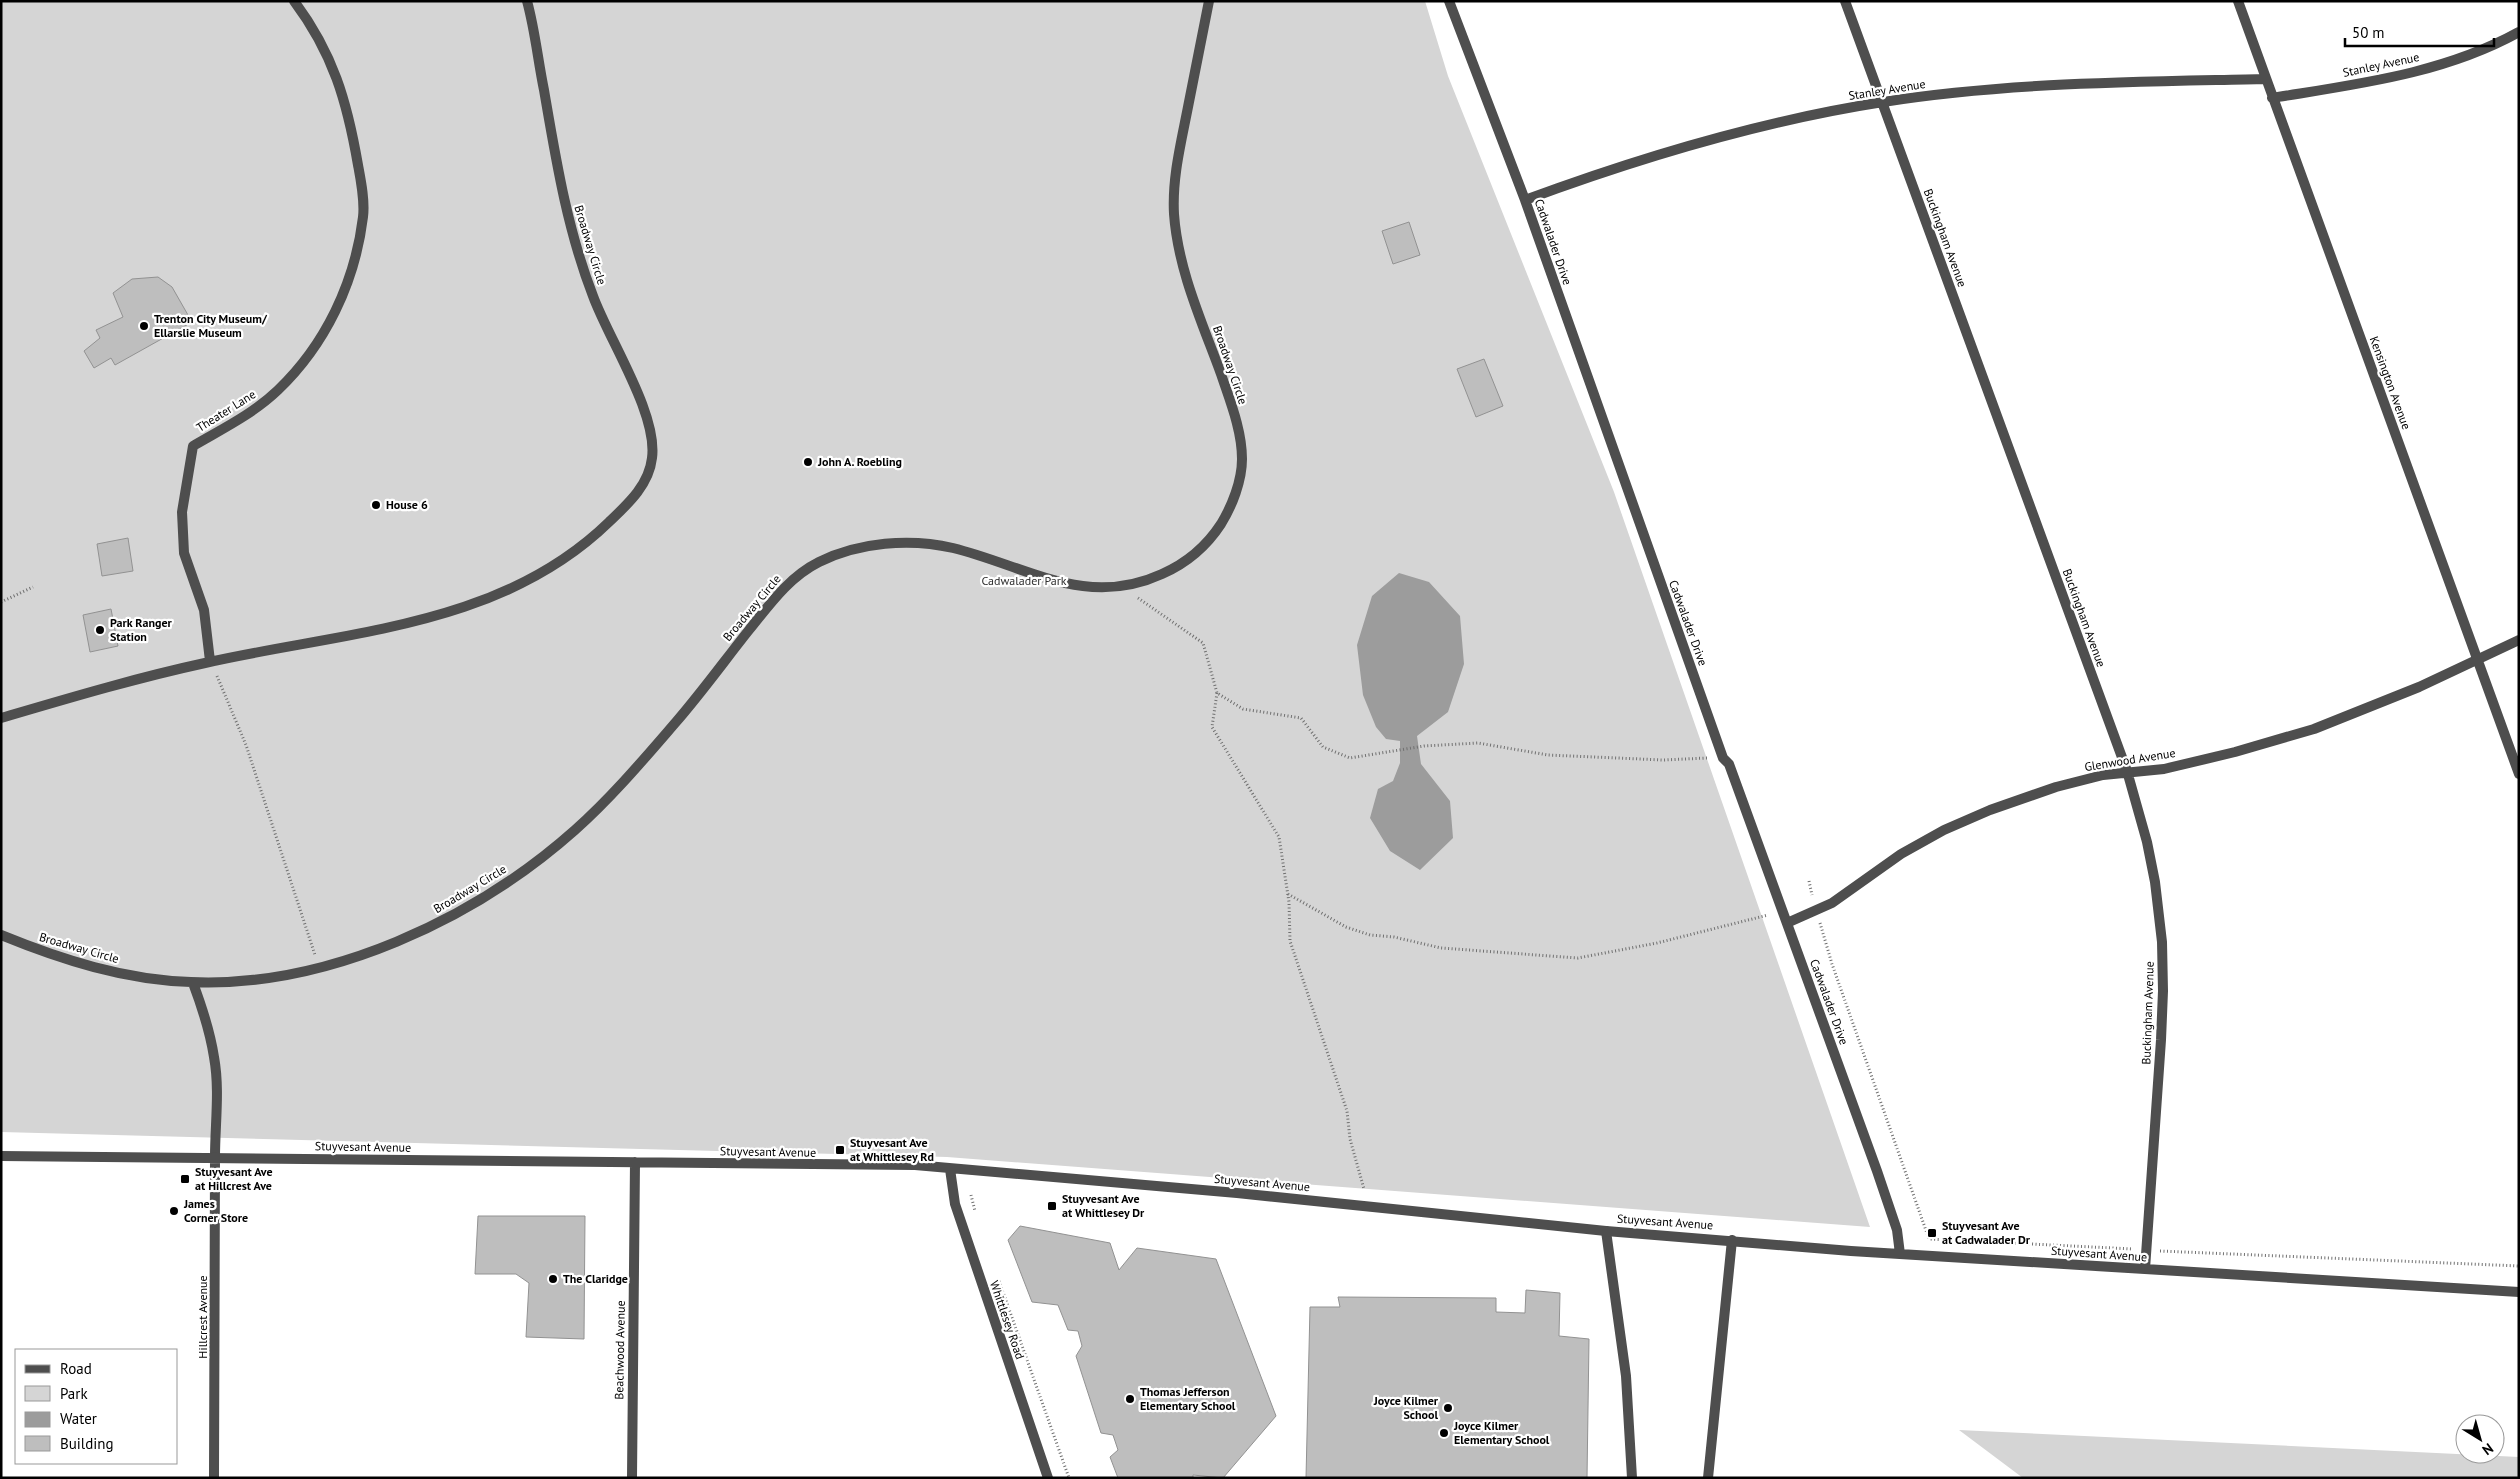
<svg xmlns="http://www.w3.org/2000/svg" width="2520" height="1479" viewBox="0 0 2520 1479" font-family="'PT Sans',sans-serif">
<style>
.green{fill:#d5d5d5}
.water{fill:#9c9c9c}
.building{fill:#bebebe;stroke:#929292}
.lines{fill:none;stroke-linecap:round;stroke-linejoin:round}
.path{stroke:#707070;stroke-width:3;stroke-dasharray:1 2.5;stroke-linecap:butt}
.service{stroke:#4e4e4e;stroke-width:10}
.minor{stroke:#4e4e4e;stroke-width:10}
.poi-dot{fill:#000;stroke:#fff;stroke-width:2}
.labels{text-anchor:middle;stroke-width:4.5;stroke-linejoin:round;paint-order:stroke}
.street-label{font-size:12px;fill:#000;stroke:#fff}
.poi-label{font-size:12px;font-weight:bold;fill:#000;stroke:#fff;text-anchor:start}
.park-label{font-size:12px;fill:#2c2c2c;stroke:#fff}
</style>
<rect width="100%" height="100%" fill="#fff"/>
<path class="green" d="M1 1H1425L1448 76 1614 492 1870 1227 947 1157 1 1132Z
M1959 1430 2519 1457V1478H2023Z"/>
<path class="water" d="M1399 573 1429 582 1460 616 1464 664 1448 712 1417 736 1421 764 1450 801 1453 838 1420 870 1390 851 1370 818 1378 789 1393 781 1400 763V741L1386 739 1376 727 1363 695 1357 645 1372 596Z"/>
<path class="building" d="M1409 222 1420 255 1393 264 1382 231Z
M158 277 172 287 192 322 115 365 111 358 94 368 84 351 100 338 96 330 123 317 113 293 132 279Z
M1484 359 1503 406 1476 417 1457 369Z
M128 538 133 571 102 576 97 544Z
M111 609 118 646 90 652 83 615Z
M478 1216H585L584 1339 526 1337 529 1283 516 1274H475Z
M1020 1226 1110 1243 1119 1270 1137 1248 1216 1259 1276 1416 1223 1478 1193 1475V1478H1118L1110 1457 1118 1450 1113 1435 1101 1433 1076 1356 1082 1346 1078 1331 1068 1330 1058 1305 1032 1302 1008 1240Z
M1526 1290 1560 1293 1559 1336 1589 1339 1587 1478H1306L1310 1307H1340L1338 1297 1496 1298V1312L1525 1313Z"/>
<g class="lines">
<path class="path" d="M1138 598 1203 643 1217 693 1243 709 1301 718 1323 747 1350 758 1424 746 1478 743 1548 755 1663 760 1707 758
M1 602 33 587
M217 676 246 745 315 955
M1217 693 1212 727 1279 837 1289 902 1290 941 1347 1111 1350 1139 1364 1189
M1809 881 1812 895
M1288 894 1346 927 1370 935 1394 937 1441 948 1578 958 1657 943 1768 915
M1820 923 1832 964 1929 1239 2133 1249
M971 1195 975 1211
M2160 1251 2519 1266
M999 1281 1069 1478"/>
<path class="service" d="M210 661 204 610 184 553 182 512 193 446C222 429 253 414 278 390 325 345 355 283 363 217 365 201 361 181 358 165 347 101 333 53 294 1
M1 718C69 698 136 678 205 663 346 631 500 628 609 522 628 504 649 485 652 458 658 414 609 340 593 296 567 229 556 160 544 90 538 61 535 30 527 1
M1 935C62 960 125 980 191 982 328 988 475 919 575 830 612 797 644 759 676 722 702 692 725 660 749 630 770 604 789 577 819 562 859 542 910 538 953 548 1026 566 1086 609 1162 574 1187 563 1206 547 1221 524 1232 506 1242 481 1242 459 1242 430 1230 401 1221 374 1202 322 1178 270 1174 214 1172 178 1181 143 1188 107 1195 72 1202 37 1209 1
M193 983C202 1007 210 1031 214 1057 220 1090 215 1124 215 1157
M1606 1231 1626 1376 1632 1478
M1708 1478 1732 1240"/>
<path class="minor" d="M1449 1 1525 200 1723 758 1729 764 1877 1171 1897 1230 1900 1254
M1845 1 2127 771 2147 842 2155 882 2162 942 2163 991 2161 1040 2145 1269
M2238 1 2519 774
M2272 98C2357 84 2443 74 2519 32
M1525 200C1641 157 1761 121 1883 102 2010 82 2138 82 2266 79
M1787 923 1832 903 1901 854 1944 830 1990 810 2056 787 2103 775 2164 769 2235 752 2314 729 2419 687 2519 640
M1 1156 915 1165 1237 1193 1606 1231 1851 1251 2519 1292
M950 1169 955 1204 1048 1478
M214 1478 215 1157
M632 1478 635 1162"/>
</g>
<g class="poi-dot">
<circle cx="144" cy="326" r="5"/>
<circle cx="808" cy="462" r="5"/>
<circle cx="376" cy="505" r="5"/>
<circle cx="100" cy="630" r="5"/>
<rect x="835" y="1145" width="10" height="10" rx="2.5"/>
<rect x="180" y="1174" width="10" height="10" rx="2.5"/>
<rect x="1047" y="1201" width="10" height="10" rx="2.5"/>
<circle cx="174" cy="1211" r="5"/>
<rect x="1927" y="1228" width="10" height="10" rx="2.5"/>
<circle cx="553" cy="1279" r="5"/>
<circle cx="1130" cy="1399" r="5"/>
<circle cx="1448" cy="1408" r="5"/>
<circle cx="1444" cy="1433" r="5"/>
</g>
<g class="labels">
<g class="street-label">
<text transform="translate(2381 65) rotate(-12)" y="4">Stanley Avenue</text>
<text transform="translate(1887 90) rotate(-9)" y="4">Stanley Avenue</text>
<text transform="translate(1945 238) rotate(70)" y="4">Buckingham Avenue</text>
<text transform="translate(1553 242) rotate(71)" y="4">Cadwalader Drive</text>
<text transform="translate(590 245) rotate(73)" y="4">Broadway Circle</text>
<text transform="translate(1230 365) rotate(71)" y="4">Broadway Circle</text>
<text transform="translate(2390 383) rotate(70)" y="4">Kensington Avenue</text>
<text transform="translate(226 411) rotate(-32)" y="4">Theater Lane</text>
<text transform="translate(752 608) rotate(-50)" y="4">Broadway Circle</text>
<text transform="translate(2084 618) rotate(70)" y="4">Buckingham Avenue</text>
<text transform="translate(1688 623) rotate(70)" y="4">Cadwalader Drive</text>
<text transform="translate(2130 760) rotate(-9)" y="4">Glenwood Avenue</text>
<text transform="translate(470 889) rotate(-31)" y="4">Broadway Circle</text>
<text transform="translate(79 948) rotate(16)" y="4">Broadway Circle</text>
<text transform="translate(1829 1002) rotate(70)" y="4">Cadwalader Drive</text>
<text transform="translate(2148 1013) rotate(-88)" y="4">Buckingham Avenue</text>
<text transform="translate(363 1147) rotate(1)" y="4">Stuyvesant Avenue</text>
<text transform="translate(768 1152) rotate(1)" y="4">Stuyvesant Avenue</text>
<text transform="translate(1262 1183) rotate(5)" y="4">Stuyvesant Avenue</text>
<text transform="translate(1665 1222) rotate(4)" y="4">Stuyvesant Avenue</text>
<text transform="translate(2099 1254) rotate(4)" y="4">Stuyvesant Avenue</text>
<text transform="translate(203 1317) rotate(-90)" y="4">Hillcrest Avenue</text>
<text transform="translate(1007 1320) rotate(71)" y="4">Whittlesey Road</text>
<text transform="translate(620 1350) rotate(-89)" y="4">Beachwood Avenue</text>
</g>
<g class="poi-label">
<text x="154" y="323">Trenton City Museum/<tspan x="154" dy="14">Ellarslie Museum</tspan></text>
<text x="818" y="466">John A. Roebling</text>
<text x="386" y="509">House 6</text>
<text x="110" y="627">Park Ranger<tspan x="110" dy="14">Station</tspan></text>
<text x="850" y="1147">Stuyvesant Ave<tspan x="850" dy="14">at Whittlesey Rd</tspan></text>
<text x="195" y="1176">Stuyvesant Ave<tspan x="195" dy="14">at Hillcrest Ave</tspan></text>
<text x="1062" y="1203">Stuyvesant Ave<tspan x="1062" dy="14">at Whittlesey Dr</tspan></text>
<text x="184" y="1208">James<tspan x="184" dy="14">Corner Store</tspan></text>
<text x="1942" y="1230">Stuyvesant Ave<tspan x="1942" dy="14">at Cadwalader Dr</tspan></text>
<text x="563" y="1283">The Claridge</text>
<text x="1140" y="1396">Thomas Jefferson<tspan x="1140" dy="14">Elementary School</tspan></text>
<text x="1438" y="1405" text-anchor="end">Joyce Kilmer<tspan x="1438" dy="14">School</tspan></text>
<text x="1454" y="1430">Joyce Kilmer<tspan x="1454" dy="14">Elementary School</tspan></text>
</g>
<g class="park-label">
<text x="1024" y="585">Cadwalader Park</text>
</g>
</g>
<rect width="2520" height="1479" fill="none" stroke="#000000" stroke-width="5"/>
<rect x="15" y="1349" width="162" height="115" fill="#ffffff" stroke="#999999"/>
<rect x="25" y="1365" width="25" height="8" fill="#4e4e4e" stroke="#999999"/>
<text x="60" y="1374" font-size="15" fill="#000000">Road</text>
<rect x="25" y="1386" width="25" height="15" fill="#d5d5d5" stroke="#999999"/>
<text x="60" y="1399" font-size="15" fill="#000000">Park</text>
<rect x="25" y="1412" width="25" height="15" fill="#9c9c9c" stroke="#999999"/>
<text x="60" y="1424" font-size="15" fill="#000000">Water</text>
<rect x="25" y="1436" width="25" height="15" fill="#bebebe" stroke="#999999"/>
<text x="60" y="1449" font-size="15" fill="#000000">Building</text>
<g transform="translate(2480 1439) rotate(143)"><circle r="24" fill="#ffffff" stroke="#999999"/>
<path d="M0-4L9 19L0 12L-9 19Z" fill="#000000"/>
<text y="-8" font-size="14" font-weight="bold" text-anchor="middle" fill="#000000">N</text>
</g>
<path d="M2345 38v8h149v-8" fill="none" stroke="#000000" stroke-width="2.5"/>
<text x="2352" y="38" font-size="15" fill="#000000" stroke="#ffffff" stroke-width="4" paint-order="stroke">50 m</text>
</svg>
